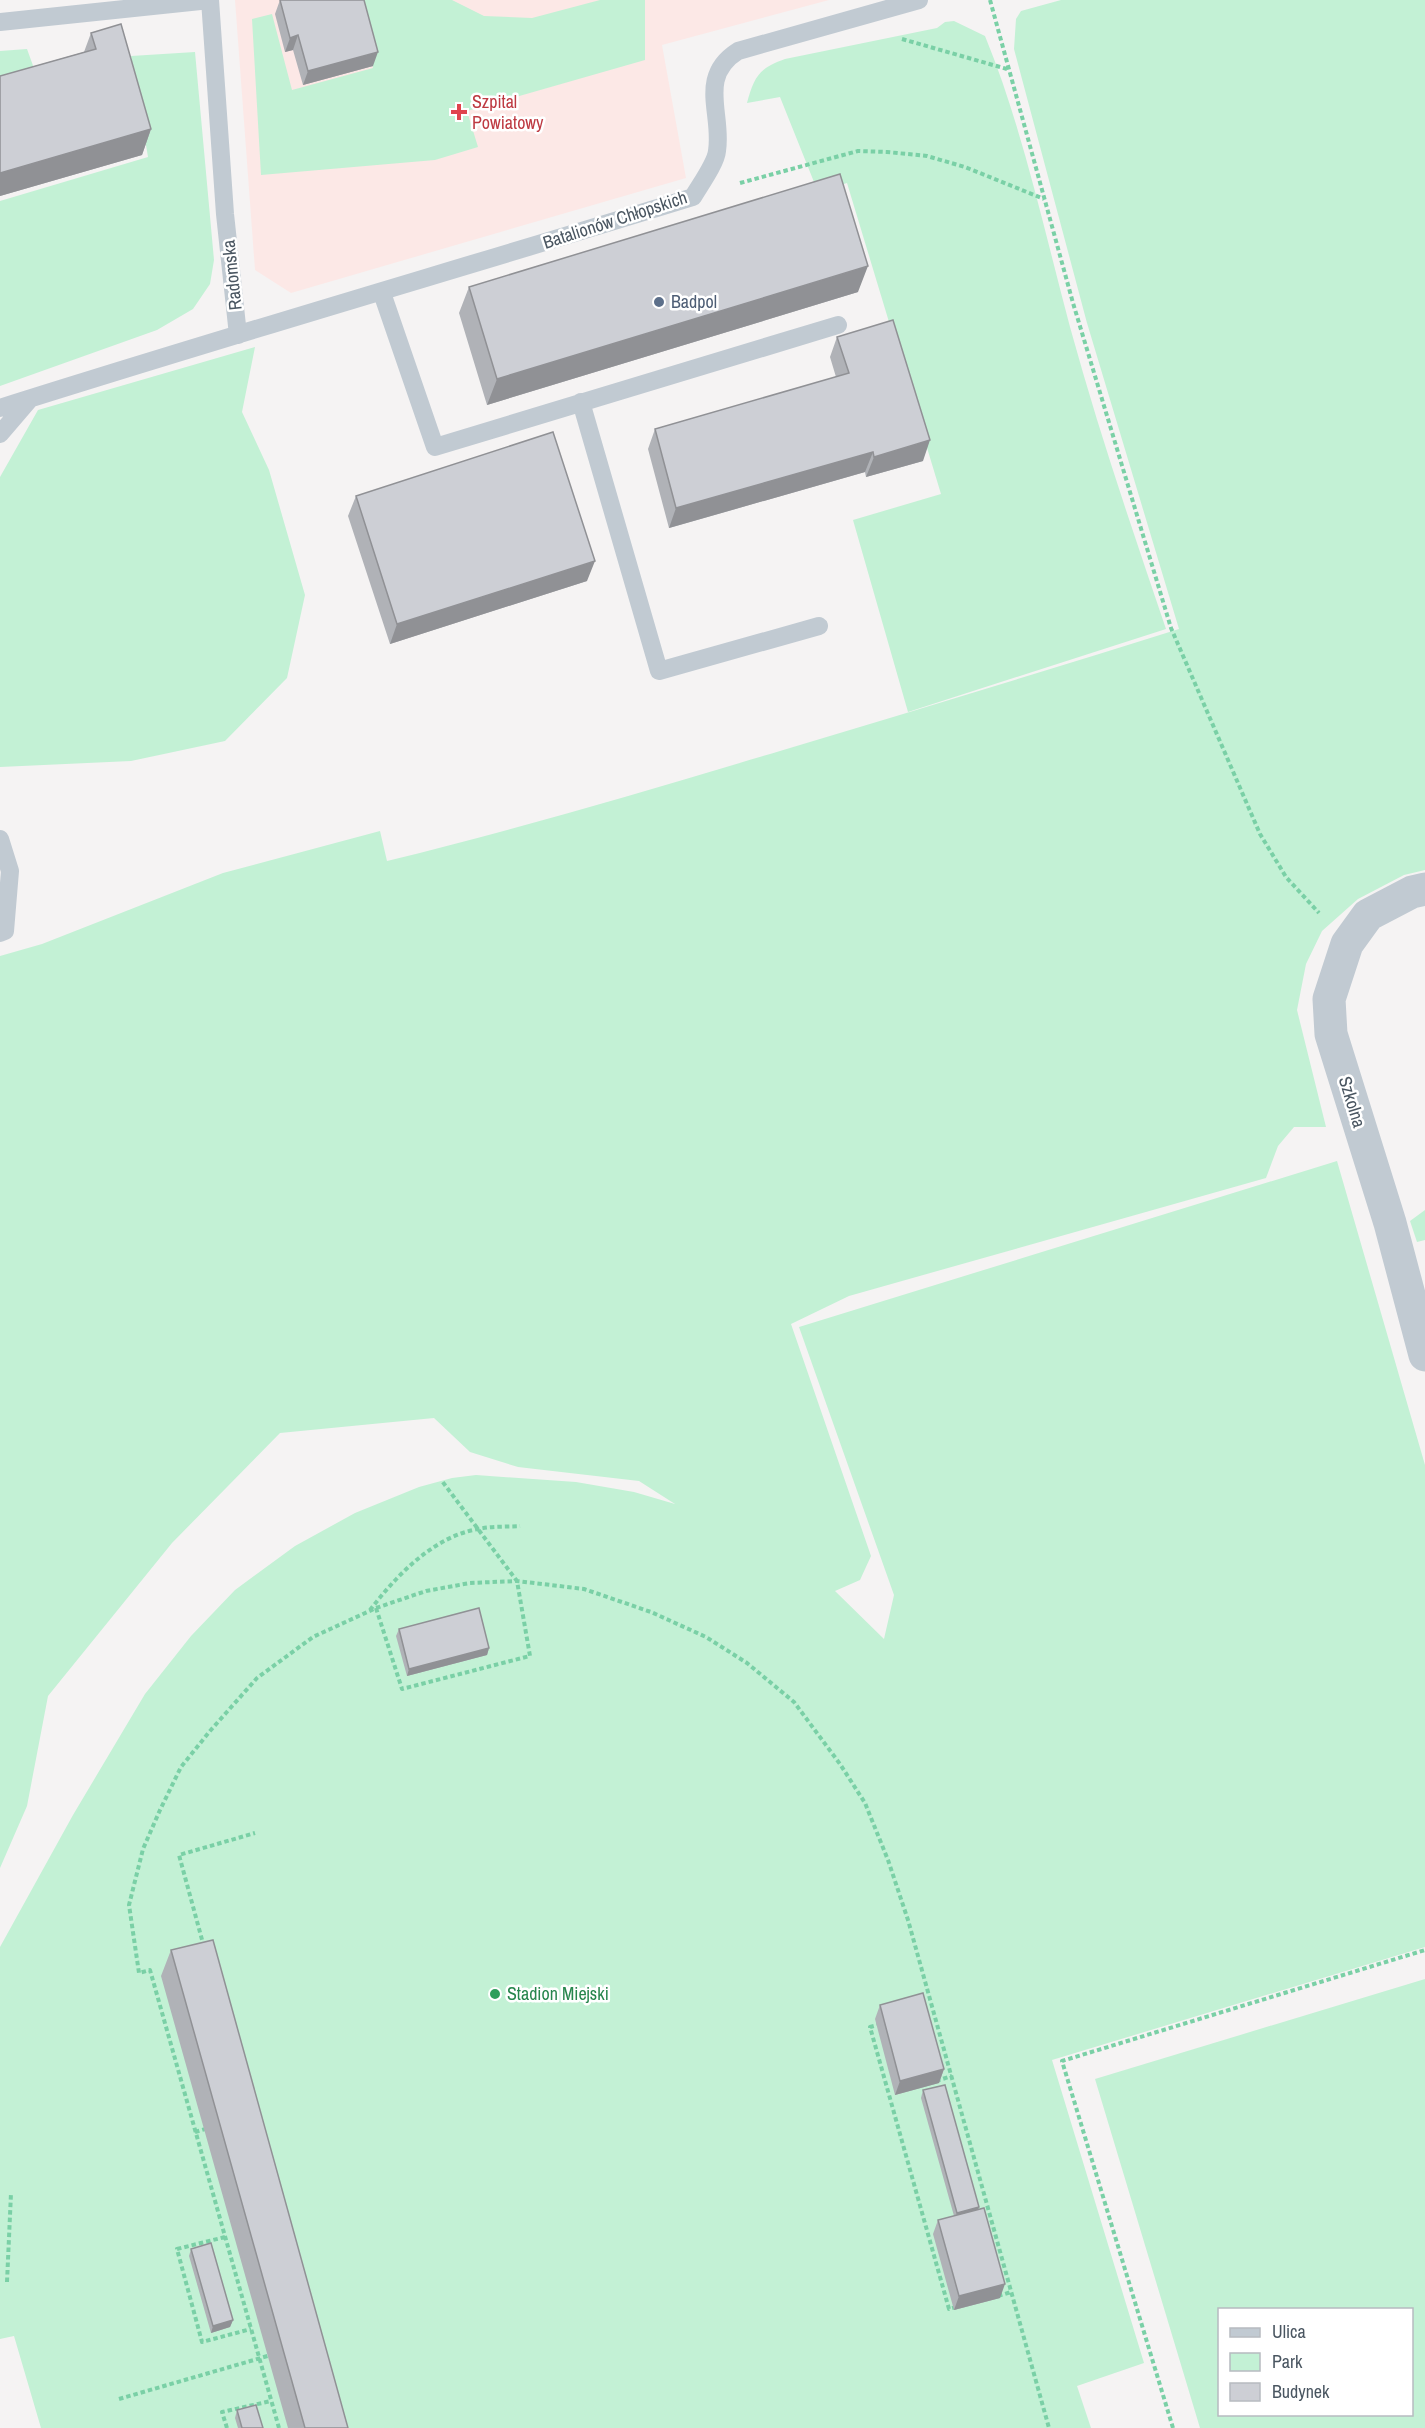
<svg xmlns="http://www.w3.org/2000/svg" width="1425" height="2428" viewBox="0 0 1425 2428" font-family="'Archivo Narrow',sans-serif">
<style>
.medical{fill:#fce8e6}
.green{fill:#c3f1d5;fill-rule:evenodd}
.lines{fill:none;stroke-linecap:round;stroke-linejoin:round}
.path{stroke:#7ad0a6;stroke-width:4;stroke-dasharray:4.5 3;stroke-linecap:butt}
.service{stroke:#c1cad2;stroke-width:18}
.minor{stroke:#c1cad2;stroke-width:33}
.wall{fill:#b0b2b7}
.shaded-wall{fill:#909195}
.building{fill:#cdcfd5;stroke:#909195;stroke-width:1.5}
.health-dot{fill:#e0444e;stroke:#fff;stroke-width:2}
.service-dot{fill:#5c6f8a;stroke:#fff;stroke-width:2}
.leisure-dot{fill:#2e9e5b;stroke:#fff;stroke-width:2}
.labels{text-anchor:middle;stroke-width:5;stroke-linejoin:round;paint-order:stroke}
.health-label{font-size:18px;fill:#be3a42;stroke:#fff;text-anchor:start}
.street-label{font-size:18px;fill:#4a5661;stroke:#fff}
.service-label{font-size:18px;fill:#4e5e75;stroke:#fff;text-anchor:start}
.leisure-label{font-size:18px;fill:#27864d;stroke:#fff;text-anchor:start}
</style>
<rect width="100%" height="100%" fill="#f5f3f3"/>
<path class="medical" d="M235 0H829L662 45 686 178 291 293 255 270Z"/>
<path class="green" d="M356 0H452L484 16 532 18 600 0H645V60L467 111 478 147 435 160 261 175 252 19 272 14 292 90 373 68Z
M1061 0H1425V870L1404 875 1358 899 1322 931 1306 964 1297 1010 1326 1127H1294L1278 1146 1266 1178 849 1296 791 1324 871 1556 860 1580 835 1591 884 1639 894 1595 799 1327 1337 1161 1425 1465V1947L1052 2060 1144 2363 1077 2386 1091 2428H41L14 2336 0 2339V1947L73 1815 145 1694 191 1636 235 1590 295 1546 355 1513 419 1487 452 1478 476 1475 576 1482 634 1492 675 1504 639 1481 518 1467 470 1452 434 1418 280 1433 172 1543 48 1696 27 1806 0 1868V956L42 944 223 873 380 831 387 861C519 829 649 790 780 751 913 711 1046 671 1179 629L1087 323 1014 49 1016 19 1021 11Z
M954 21 985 36C1023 129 1044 230 1070 327 1098 429 1132 529 1166 629L908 712 853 520 941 494 847 183 818 192 780 97 747 103C754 77 759 68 785 59L937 28 945 22Z
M27 49 40 85 0 96V51Z
M195 52 214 260 210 284 193 309 157 330 0 386V201L148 157 131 56Z
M255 347 242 412 269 470 305 595 287 678 225 741 131 761 0 767V477L38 410Z
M1425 1210V1240L1417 1242 1410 1221Z
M1425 1979V2428H1200L1095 2079ZM1220 2310H1412V2414H1220Z"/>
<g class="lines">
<path class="path" d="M990 0 1073 303 1171 628 1260 834 1286 877 1319 913
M902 39 1007 69
M740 183 858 151 887 152 927 156 965 167 1044 199
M376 1608 402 1689 530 1656 517 1581 442 1481
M370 1610C397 1575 433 1537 478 1529 492 1526 506 1527 520 1526
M204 1947 179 1855 255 1833
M881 2024 870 2027 949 2309 956 2307
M936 2081 952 2076
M195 2132 209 2128
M225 2237 177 2249 202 2342 251 2329
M7 2282 11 2193
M998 2296 1011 2292
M119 2399 271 2355
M227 2428 222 2412 271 2401
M279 2428 150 1970 139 1973 129 1905 143 1849 160 1810 181 1767 210 1731 257 1678 313 1637 376 1608 426 1591 470 1583 517 1581 584 1589 651 1612 706 1637 747 1663 794 1702 840 1764 865 1803 888 1860 908 1920 1049 2428
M1173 2428 1062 2061 1425 1950"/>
<path class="service" d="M210 0 225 214 238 335
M0 22 210 0
M382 293 435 447 838 325
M581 402 659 671 819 626
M0 408C230 335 462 268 693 197 700 185 716 163 717 151 723 114 697 77 738 51L919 0
M0 434 30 399
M0 839 10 871 5 931 0 933"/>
<path class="minor" d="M1425 889 1412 892 1368 915 1347 944 1329 999 1331 1034 1390 1223 1425 1355"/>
</g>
<path class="wall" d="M280 0 373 66 303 85 293 50 285 52 275 14Z
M91 33 151 129 142 155 0 196V76L84 52Z
M469 287 858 292 487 405 459 313Z
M837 337 923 461 866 477 865 472 669 528 648 449 655 429 836 377 830 357Z
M356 496 587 581 390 644 348 516Z
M399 1629 489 1648 487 1655 407 1676 396 1636Z
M171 1950 348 2428H288L161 1976Z
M880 2005 944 2069 939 2083 895 2095 875 2019Z
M923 2090 979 2207 978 2209 1000 2298 954 2310 933 2234 938 2220 954 2216 921 2098Z
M191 2249 233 2320 230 2327 211 2333 189 2256Z
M237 2410 263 2428H238L235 2418Z"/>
<path class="shaded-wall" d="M298 35 293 50 285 52 290 38Z
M378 52 373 66 303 85 308 71Z
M151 129 142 155 0 196V173Z
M868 266 858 292 487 405 497 379Z
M930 440 923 461 866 477 874 457Z
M873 452 865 472 669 528 676 508Z
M595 561 587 581 390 644 397 624Z
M489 1648 487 1655 407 1676 409 1669Z
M944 2069 939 2083 895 2095 900 2081Z
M979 2207 977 2214 955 2220 957 2213Z
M1005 2284 1000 2298 954 2310 959 2296Z
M233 2320 230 2327 211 2333 213 2326Z"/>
<path class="building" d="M280 0H364L378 52 308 71 298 35 290 38Z
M121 24 151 129 0 173V76L96 49 91 33Z
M840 174 868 266 497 379 469 287Z
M893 320 930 440 874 457 873 452 676 508 655 429 849 373 837 337Z
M553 432 595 561 397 624 356 496Z
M479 1608 489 1648 409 1669 399 1629Z
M213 1940 348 2428H305L171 1950Z
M923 1993 944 2069 900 2081 880 2005Z
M945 2085 979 2207 957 2213 923 2090Z
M984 2208 1005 2284 959 2296 938 2220Z
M211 2243 233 2320 213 2326 191 2249Z
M256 2405 263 2428H242L237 2410Z"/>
<path class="health-dot" d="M456 103h6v6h6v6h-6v6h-6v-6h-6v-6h6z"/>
<circle class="service-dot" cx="659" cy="302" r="6"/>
<circle class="leisure-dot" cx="495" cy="1994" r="6"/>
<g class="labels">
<g class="health-label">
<text x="472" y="108">Szpital<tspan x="472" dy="21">Powiatowy</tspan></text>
</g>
<g class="street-label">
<text transform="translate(615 220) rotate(-18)" y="6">Batalionów Chłopskich</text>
<text transform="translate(232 275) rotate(-96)" y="6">Radomska</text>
<text transform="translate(1352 1102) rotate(73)" y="6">Szkolna</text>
</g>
<g class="service-label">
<text x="671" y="308">Badpol</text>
</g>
<g class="leisure-label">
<text x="507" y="2000">Stadion Miejski</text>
</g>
</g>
<rect x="1218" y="2308" width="195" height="108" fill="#ffffff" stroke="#b7bbc0" stroke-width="1.5"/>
<rect x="1230" y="2328" width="30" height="9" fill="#c1cad2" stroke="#b7bbc0" stroke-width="1.5"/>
<text x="1272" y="2338" font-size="18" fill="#4a5661">Ulica</text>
<rect x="1230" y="2353" width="30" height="18" fill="#c3f1d5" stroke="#b7bbc0" stroke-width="1.5"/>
<text x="1272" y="2368" font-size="18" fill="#4a5661">Park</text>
<rect x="1230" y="2383" width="30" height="18" fill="#cdcfd5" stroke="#b7bbc0" stroke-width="1.5"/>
<text x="1272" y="2398" font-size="18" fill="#4a5661">Budynek</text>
</svg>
